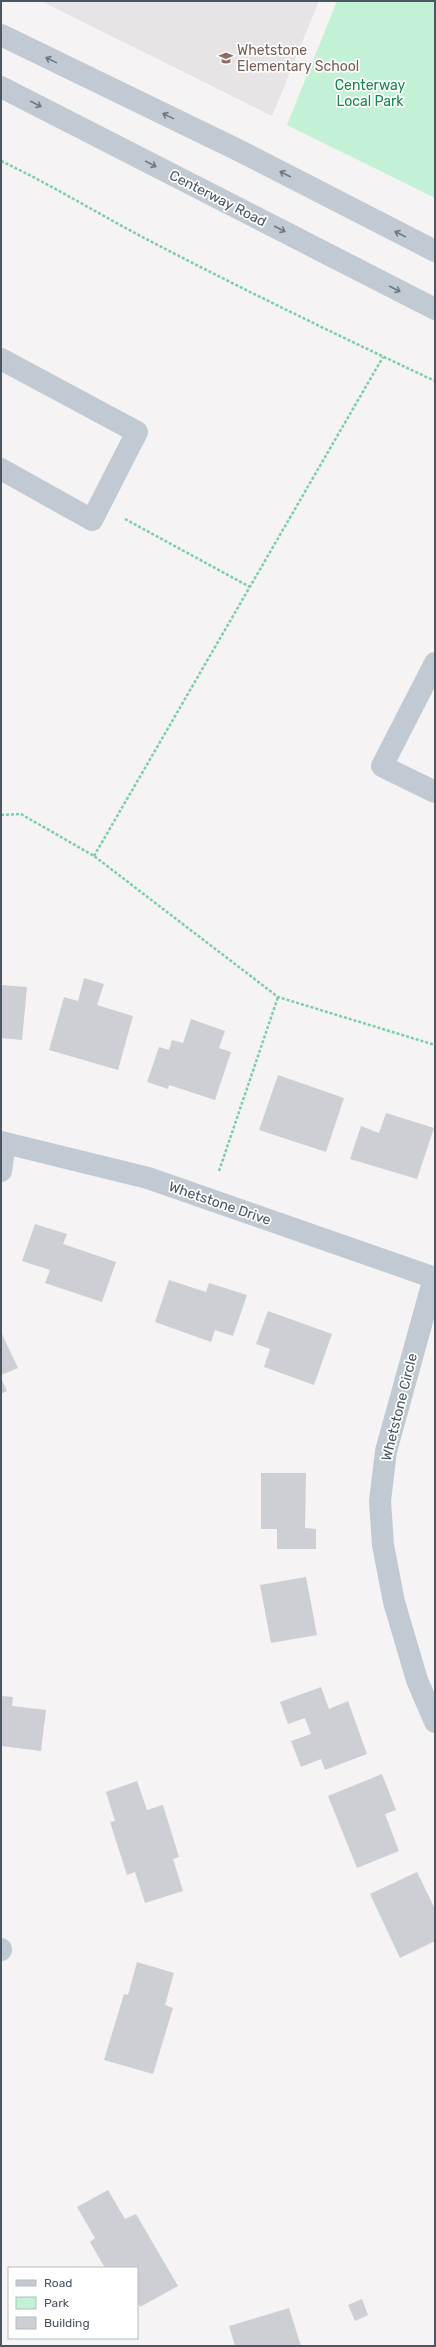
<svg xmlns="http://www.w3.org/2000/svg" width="436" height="2347" viewBox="0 0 436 2347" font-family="Rubik,sans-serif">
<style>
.education{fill:#e6e4e5}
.green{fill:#c3f1d5}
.building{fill:#cdcfd5}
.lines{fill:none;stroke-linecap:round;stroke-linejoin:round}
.path{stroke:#7ad0a6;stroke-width:2.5;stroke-dasharray:3 2;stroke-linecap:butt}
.minor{stroke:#c1cad2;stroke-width:22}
.oneway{stroke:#6e7983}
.labels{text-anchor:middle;stroke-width:3.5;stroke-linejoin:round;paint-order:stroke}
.education-label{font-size:14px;fill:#785e54;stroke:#fff;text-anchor:start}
.park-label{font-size:14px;fill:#17864f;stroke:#fff}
.street-label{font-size:14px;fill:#4a5661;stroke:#fff}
</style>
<rect width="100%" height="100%" fill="#f5f3f3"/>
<path class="education" d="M41 1H319L272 116Z"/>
<path class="green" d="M337 1H435V198L287 125Z"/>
<path class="building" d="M84 978 104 984 97 1005 133 1016 118 1070 49 1050 64 997 78 1001Z
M1 985 27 987 22 1040 1 1038Z
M191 1019 225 1031 219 1048 231 1052 215 1100 169 1085 168 1089 147 1082 159 1047 169 1050 172 1040 183 1043Z
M278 1075 344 1098 326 1152 259 1130Z
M386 1113 434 1128 417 1179 350 1159 361 1126 379 1133Z
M35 1224 67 1234 63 1244 116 1262 102 1302 45 1283 50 1270 22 1261Z
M169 1280 206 1292 209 1283 247 1295 233 1336 215 1330 211 1342 155 1322Z
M268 1311 332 1334 314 1385 264 1367 270 1349 256 1344Z
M1 1332 18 1368 1 1375Z
M1 1378 7 1391 1 1394Z
M261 1473H306L305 1528 316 1529V1549H277V1529H261Z
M306 1577 317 1635 271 1643 260 1585Z
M321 1687 329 1709 348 1701 367 1754 325 1770 321 1759 301 1767 291 1741 311 1734 305 1718 288 1724 280 1702Z
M1 1696 13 1697 12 1706 46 1710 41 1751 1 1746Z
M382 1774 396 1810 385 1814 399 1851 357 1868 328 1796Z
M137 1781 147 1810 163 1805 179 1857 173 1859 183 1891 145 1903 135 1872 127 1875 110 1822 115 1821 106 1792Z
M417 1872 435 1909V1941L400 1958 370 1894Z
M137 1962 174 1973 165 2005 173 2008 153 2074 104 2060 124 1994 128 1995Z
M108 2190 125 2219 136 2214 178 2286 140 2307 137 2302V2268H105L90 2242 95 2238 77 2207Z
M362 2299 368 2315 355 2321 348 2305Z
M289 2308 301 2346H235L229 2326Z"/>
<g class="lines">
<path class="path" d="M1 161C52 185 100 215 150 241 244 290 339 336 435 381
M125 519 250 587
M1 815 21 814 94 856 278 997 435 1045
M94 856 383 357
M219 1171 278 997"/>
<path class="minor" d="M1 35 240 151 435 251
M1 87 435 309
M1 359 137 432 92 520 1 469
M435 663 382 766 435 792
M1 1142 148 1178 435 1278
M1 1171 5 1143
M434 1278 386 1451 380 1501 383 1545 394 1602 417 1680 435 1722
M1 1949V1950"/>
</g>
<defs><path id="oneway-shaft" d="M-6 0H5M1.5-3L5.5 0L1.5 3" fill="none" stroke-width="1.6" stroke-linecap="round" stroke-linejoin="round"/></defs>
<g class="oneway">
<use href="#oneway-shaft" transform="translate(51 60) rotate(-154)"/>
<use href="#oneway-shaft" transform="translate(36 104) rotate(27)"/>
<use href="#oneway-shaft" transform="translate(168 116) rotate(-154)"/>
<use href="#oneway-shaft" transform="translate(151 164) rotate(27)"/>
<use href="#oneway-shaft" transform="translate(285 174) rotate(-153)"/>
<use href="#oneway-shaft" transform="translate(280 229) rotate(27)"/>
<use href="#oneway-shaft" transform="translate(400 234) rotate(-153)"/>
<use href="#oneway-shaft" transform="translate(395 289) rotate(27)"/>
</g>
<defs>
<symbol id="school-bare" viewBox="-9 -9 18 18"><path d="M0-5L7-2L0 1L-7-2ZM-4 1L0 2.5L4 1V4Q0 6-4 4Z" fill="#8d6e63" stroke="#fff" stroke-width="2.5" paint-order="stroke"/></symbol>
</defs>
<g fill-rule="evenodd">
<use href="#school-bare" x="216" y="48" width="20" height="20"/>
</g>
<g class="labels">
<g class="education-label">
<text x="237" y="55">Whetstone<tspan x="237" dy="16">Elementary School</tspan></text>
</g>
<g class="park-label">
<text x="370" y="90">Centerway<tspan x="370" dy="16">Local Park</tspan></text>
</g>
<g class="street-label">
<text transform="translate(218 198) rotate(27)" y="5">Centerway Road</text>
<text transform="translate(220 1203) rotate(19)" y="5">Whetstone Drive</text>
<text transform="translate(399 1407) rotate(-76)" y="5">Whetstone Circle</text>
</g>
</g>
<rect width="436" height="2347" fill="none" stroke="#4a5661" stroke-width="4"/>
<rect x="8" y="2267" width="130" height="72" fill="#ffffff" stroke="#b7bbc0"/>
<rect x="16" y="2280" width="20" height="6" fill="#c1cad2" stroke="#b7bbc0"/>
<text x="44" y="2287" font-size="12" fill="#4a5661">Road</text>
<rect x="16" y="2297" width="20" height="12" fill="#c3f1d5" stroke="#b7bbc0"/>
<text x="44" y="2307" font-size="12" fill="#4a5661">Park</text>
<rect x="16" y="2317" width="20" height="12" fill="#cdcfd5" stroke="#b7bbc0"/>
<text x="44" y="2327" font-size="12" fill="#4a5661">Building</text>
</svg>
